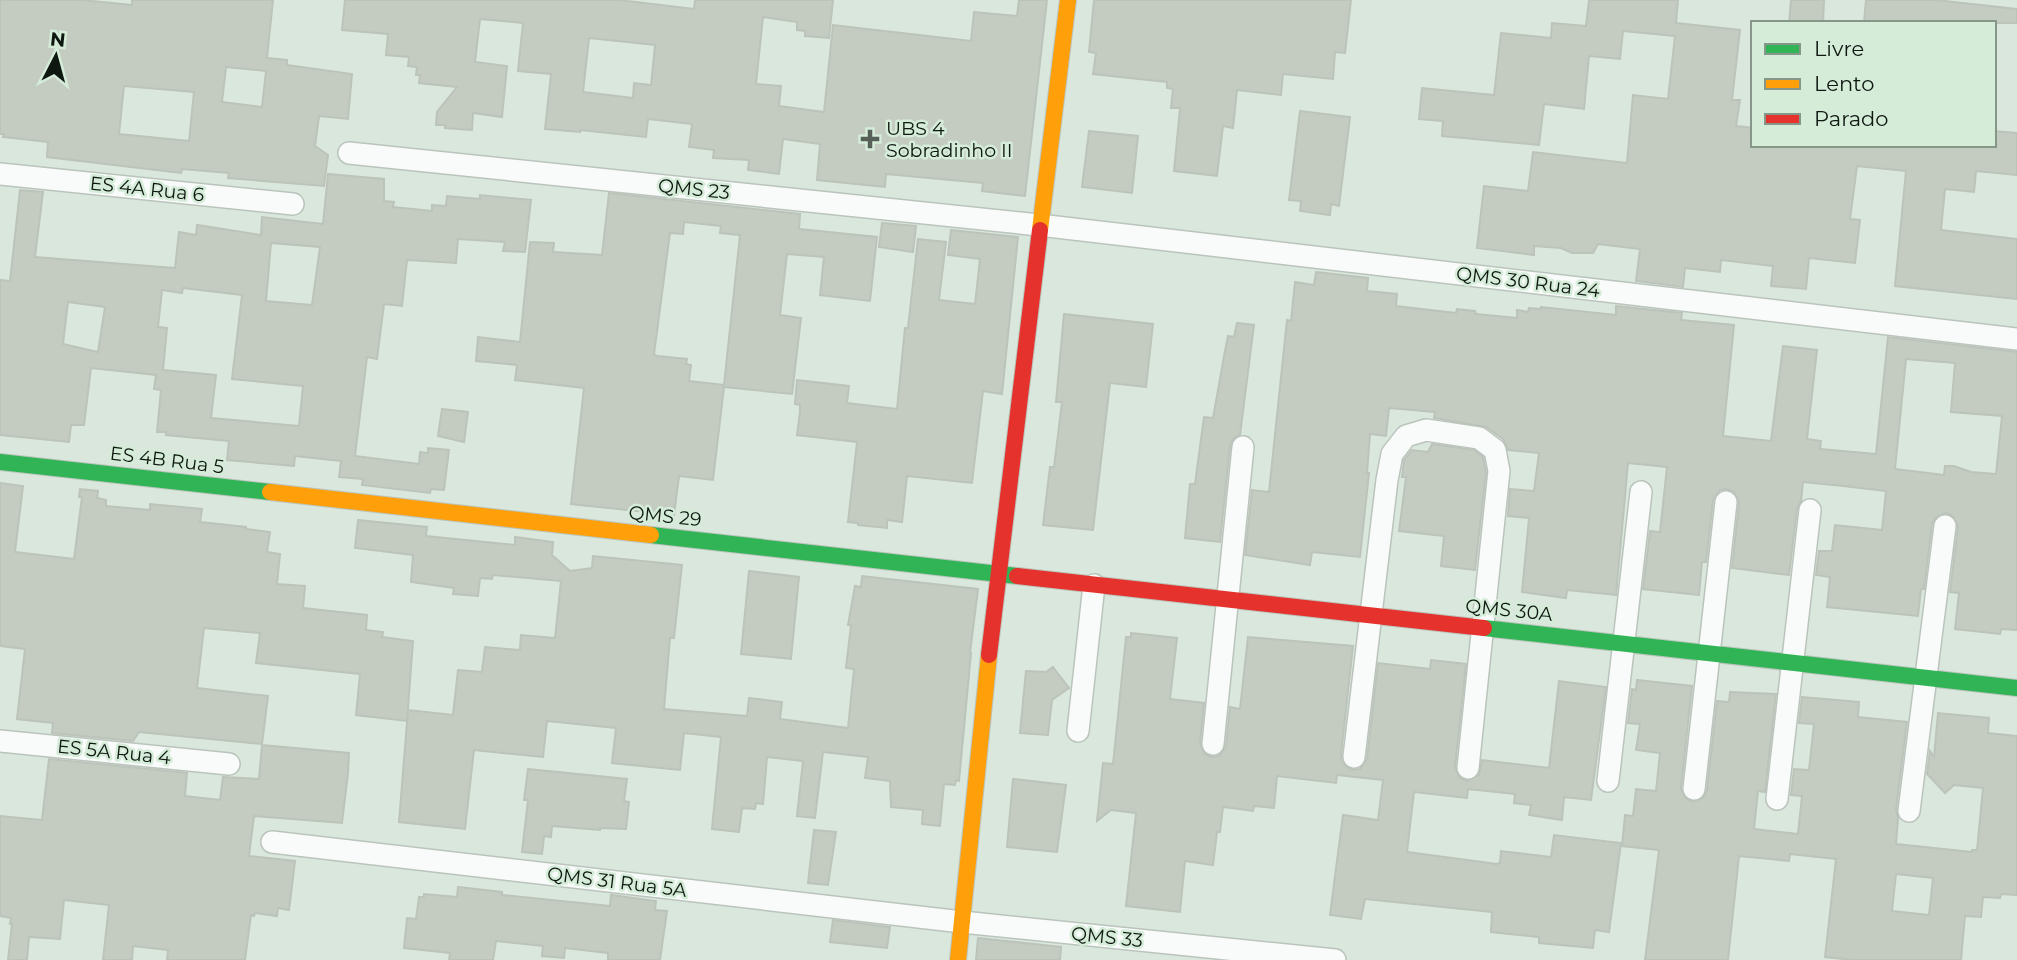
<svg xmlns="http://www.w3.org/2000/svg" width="2017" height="960" font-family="Montserrat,sans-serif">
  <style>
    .building { fill: #c4ccc2; stroke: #bcc3ba; stroke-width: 2; fill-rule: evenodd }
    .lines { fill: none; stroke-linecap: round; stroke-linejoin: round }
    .street-casing { stroke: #bac4bc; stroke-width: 24 }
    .fast-casing { stroke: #bac4bc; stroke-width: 18 }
    .slow-casing { stroke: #bac4bc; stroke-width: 18 }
    .jam-casing { stroke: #bac4bc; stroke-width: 18 }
    .street { stroke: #f9fbfa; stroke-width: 21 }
    .fast { stroke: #30b455; stroke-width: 16 }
    .slow { stroke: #ff9f0a; stroke-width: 16 }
    .jam { stroke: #e5322d; stroke-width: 16 }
    .poi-dot { fill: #566058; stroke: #d5ecd9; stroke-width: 2.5 }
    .labels { text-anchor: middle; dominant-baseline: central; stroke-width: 5; stroke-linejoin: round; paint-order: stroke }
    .poi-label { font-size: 19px; fill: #0f1711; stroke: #d5ecd9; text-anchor: start }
    .street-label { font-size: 19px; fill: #0f1711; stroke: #d5ecd9 }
  </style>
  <rect width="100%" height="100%" fill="#dae7dc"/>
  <path class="building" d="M0,0H82L132,5V0H273L267,58L287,60V65L352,74L348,119L319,116L315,146L328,155L324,186L228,178L229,173L182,169L181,173L47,157L48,142L3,137L4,134H0ZM226,67L266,71L262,107L222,102ZM124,86L194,92L189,141L119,134Z
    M345,0H619L694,9L695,0H833L829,38L805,36V31L797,30V22L763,17L756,84L781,86L779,106L824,112L833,25L971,41L974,12L1017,16L1019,0H1047L1025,196L982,191L983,183L886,174L885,187L817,180L820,144L783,139L779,174L748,170L749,160L713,158L714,150L689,147L692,124L648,119L646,137L580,130V132L545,129L551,74L518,71L523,23L480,19L475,62L507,66L502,117L473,113L472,130L445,128V125H436L437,112L457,87L419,83L420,75H416L417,67L408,66L409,57L386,55L388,34L342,30ZM589,38L655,45L651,85L634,83L633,98L583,92Z
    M1094,0H1351L1345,53L1335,52L1333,79L1283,74L1281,95L1237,90L1233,128L1223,126L1217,176L1174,171L1180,108H1171L1173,89L1167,88V82L1093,74L1096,53L1089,52Z
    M1589,0H1678L1676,23L1740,30L1732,100H1740L1736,126L1753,128V145H1994V131L2017,133V175L1976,171L1974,192L1945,189L1941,230L2017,239V299L1895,286L1906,171L1857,166L1850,219L1860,220L1855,263L1809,258L1806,289L1771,286L1773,266L1721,260L1720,272L1685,268L1683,287L1636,281L1640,249L1598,244L1593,253H1572L1561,248L1534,246V255L1477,248L1484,186L1528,191L1533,152L1627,163L1633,95L1668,99L1675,36L1623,31L1620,59L1589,56L1584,109L1544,104L1539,145L1442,136L1443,121L1419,119L1422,88L1494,95L1501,33L1551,38L1552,23L1586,26Z
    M1791,0H1824L1823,23H1789Z
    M1866,0H1936L2017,9V23H1864Z
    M1300,111L1350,117L1339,206L1331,204L1330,215L1300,211L1301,201L1289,200Z
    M1089,131L1138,136L1132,193L1082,187Z
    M328,174L384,179V201L394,202L393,207L432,211V205L446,206L447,196L480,199V195L531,200L525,252L503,251L505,242L458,239L456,263L407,260L402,306L384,304L377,359L367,357L355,456L419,464L420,452L428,453V448L449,450L444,490L431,489L430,493L362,485L363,479L339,477L341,461L295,456L294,466L227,460L229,441L166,435V432H157L161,390L154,389L156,375L91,368L84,425H71L69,442L0,435V280L10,281L20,190L43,192L35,257L175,268L179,232L196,235L197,225L261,235L262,217L323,224ZM271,243L320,247L312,305L266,301ZM183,288L242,295L232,379L303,386L299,426L211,418L216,375L163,370L167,328L158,327L162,290L182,293ZM68,302L105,307L98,352L63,344Z
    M609,193L800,214L799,229L877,237L870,301L820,295L824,257L787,254L780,315L801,318L792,394L724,387L713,480L679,476L674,515L571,504L584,388L515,380L517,365L476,361L478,337L520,342L530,242L554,243L553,252L602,255ZM684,222L721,226L720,233L740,235L724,385L689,381L691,365L686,364L687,359L657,356L654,354L670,233L683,234Z
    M882,223L916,226L913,252L879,247Z
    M951,230L1018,237L1002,394L983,391L972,483L907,476L902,522L887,520V528L858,525V523L848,522L857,442L797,435L800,412V405L795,404L797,380L849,386L847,403L897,409L905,328H908L918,239L946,242L939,300L975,304L980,259L948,255Z
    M1316,272L1368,278L1367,291L1397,294L1396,306L1456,313L1457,309L1475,311L1476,314L1517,318V310L1528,312L1529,308L1541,309V307L1616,315V306L1682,313L1681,320L1734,325L1723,436L1771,441L1783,346L1817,350L1807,439L1821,441L1820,449L1876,454L1888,337L2017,352V630L2001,629L2000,634L1955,629L1959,593L1950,592L1958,527L1953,516L1946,513L1935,518L1932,524L1924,589H1921L1918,616L1827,607L1830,577L1816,575L1819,551H1832L1835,525L1882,530L1886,491L1843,486L1803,482L1801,501L1797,509L1789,575L1732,568L1739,503L1734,492L1727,489L1720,490L1713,500L1706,562H1702L1699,595L1643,589L1650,531L1660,532L1667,467L1628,463L1616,595L1567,590L1566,598L1522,592L1529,518L1508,516L1510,489L1534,491L1539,453L1508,450L1503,439L1486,427L1434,418L1435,412L1389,408L1386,436L1370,434L1367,473H1369L1360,557L1312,552L1310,565L1245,555L1252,490L1269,492L1287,320L1291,321L1295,282L1314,285ZM1906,359L1955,363L1951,412L2002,416L1996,474L1971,472L1954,466H1945L1944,475L1895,469Z
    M1064,314L1153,324L1146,387L1110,383L1093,530L1043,525L1050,467H1054L1062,402H1056Z
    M1237,323L1254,325L1240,435L1233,439L1230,446L1220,542L1185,538L1190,484H1195L1204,417L1213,418L1225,351L1228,336L1234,337Z
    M442,409L468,412L464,442L438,436Z
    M1432,444L1474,450L1483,457L1486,472L1475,570L1441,566L1444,536L1399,531L1406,477H1402L1404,460L1412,450L1428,452Z
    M0,483L23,486L15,552L74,559L82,497H79L80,489L98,491L97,498L106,500V506L150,510V504L202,509L200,522L246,527V529L270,532L267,552L280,554L277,584L305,586L303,608L367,615L366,630L383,632L382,637L413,641L407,721L356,715L360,674L256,663L260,633L204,628L197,688L268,696L262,744L139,732L133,741L52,733L53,723L17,719L25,649L0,646Z
    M358,520L427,527L426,536L515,545V537L553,542L552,555L570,571L592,568L593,556L682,565L674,638H670L664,709L747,716L749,698L782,702L780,719L848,728L854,669L846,668L851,625H848L855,586L861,587L862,576L978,589L970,653H971L959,781L956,780L955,785L944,784L940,826L922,824L923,810L891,807L890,781L865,778L868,757L823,752L815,818L797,816L803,761L767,757L763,804L756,803L755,809L742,808L739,832L712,829L721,737L684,733L680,770L612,763L616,728L547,721L543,757L474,750L465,829L399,822L408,710L453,715L458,670L482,672L485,647L520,650L521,635L555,638L561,581L493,575L492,579L480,578L478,596L453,594L454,588L411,582L413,555L355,548Z
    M749,571L799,577L791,659L741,654Z
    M1131,633L1177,638L1170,699L1204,703L1200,743L1205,754L1211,757L1219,756L1226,746L1230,707L1240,709L1248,637L1353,646L1341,755L1342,763L1352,770L1360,769L1367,759L1378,663L1430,669L1431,660L1466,664L1455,767L1460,778L1467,781L1479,775L1482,760L1549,768L1559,681L1606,687L1591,800L1564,797L1562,820L1529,815L1531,805L1514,803L1515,794L1468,789L1467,798L1414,792L1407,852L1497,864L1500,863L1501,851L1551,857L1554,835L1621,843L1609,932L1595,930L1593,948L1539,943V937L1491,932L1492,912L1365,899L1361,919L1330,915L1343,815L1378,820L1383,780L1337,775L1336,783L1277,776L1274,808L1254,806L1253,811L1223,807L1220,832H1217L1213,865L1185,861L1180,912L1126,906L1136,813L1111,810L1097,821L1103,763L1113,764L1126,637H1131Z
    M1053,667L1069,688L1052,700L1048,735L1020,733L1026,671L1046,672Z
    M1637,680L1692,686L1681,788L1686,799L1693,802L1704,797L1707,790L1717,701L1729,702L1730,692L1776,694L1765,792L1758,791L1754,829L1798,834L1802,796L1791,795L1794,769L1809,770L1814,724L1799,723L1802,697L1859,702L1858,717L1907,722L1896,809L1898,818L1896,844L1972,852V850H1977L1983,788L1954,785L1945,793L1927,774L1930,751L1934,757L1938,713L1989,718L1988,733L2017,736V895L2001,894L2000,898L1983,897L1981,917L1965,916L1961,960H1853L1825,957L1836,859L1790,854L1789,861L1739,856L1728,960H1645L1659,850L1622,846L1625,815L1633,816L1636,789L1656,791L1660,753L1636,750L1640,724L1628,723L1632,689L1636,690ZM1896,874L1933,878L1929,915L1892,911Z
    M262,745L349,753L348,773L342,823L254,816L249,856L295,861L289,910L278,908L277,916L255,913L254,916L251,915L245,960H167L168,950L133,946L132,960H103L109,905L64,900L60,939L29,937L27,960H8L12,924H10L11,918L0,916V816L42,820L49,759L187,773L185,796L220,800L223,777L259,779Z
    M528,769L627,779L624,801L629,802L626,829L600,828V830L552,826L551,837L544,836L542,854L522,852L528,800H524Z
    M1013,779L1066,785L1057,852L1007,847Z
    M814,830L836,832L828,885L808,883Z
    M458,887L502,892V895L610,906L611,895L656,901L655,910L667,911L660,960H608V953L565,948L564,958L542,956L543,946L496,941L493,960H449L450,953L404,948L407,918L416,919L419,897H424V894L457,897Z
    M833,920L890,927L887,948L830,942Z
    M978,938L1061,947L1060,960H976Z"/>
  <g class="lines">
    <defs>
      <path id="street" d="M349,153L1039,225L2017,339
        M0,174L293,204
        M1078,731L1094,585
        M0,741L229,764
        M1213,744L1243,447
        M1354,757L1387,480L1392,454L1406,436L1426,430L1479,438L1495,450L1499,471L1468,768
        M1608,781L1641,492
        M1694,789L1726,502
        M1777,799L1810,510
        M1909,811L1945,526
        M272,842L962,922L1335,960"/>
      <path id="fast" d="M0,462L270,492
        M651,535L1017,576
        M1484,628L2017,688"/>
      <path id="slow" d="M1040,230L1068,0
        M270,492L651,535
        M958,960L989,655"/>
      <path id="jam" d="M1017,576L1484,628
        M989,655L1040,230"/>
    </defs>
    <use href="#street" class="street-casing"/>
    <use href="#fast" class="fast-casing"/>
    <use href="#slow" class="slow-casing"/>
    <use href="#jam" class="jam-casing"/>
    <use href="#street" class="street"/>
    <use href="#fast" class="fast"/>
    <use href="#slow" class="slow"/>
    <use href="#jam" class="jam"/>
  </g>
  <path class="poi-dot" d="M866.5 128.5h7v7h7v7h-7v7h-7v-7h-7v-7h7z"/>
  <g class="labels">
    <g class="poi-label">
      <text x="886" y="128">UBS 4<tspan x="886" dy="22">Sobradinho II</tspan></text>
    </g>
    <g class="street-label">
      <text transform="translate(147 189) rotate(6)">ES 4A Rua 6</text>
      <text transform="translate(694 189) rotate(6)">QMS 23</text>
      <text transform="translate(1528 282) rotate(7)">QMS 30 Rua 24</text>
      <text transform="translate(167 460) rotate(7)">ES 4B Rua 5</text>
      <text transform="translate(665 516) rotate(6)">QMS 29</text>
      <text transform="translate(1509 610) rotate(6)">QMS 30A</text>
      <text transform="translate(114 752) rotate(6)">ES 5A Rua 4</text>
      <text transform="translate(617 882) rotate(7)">QMS 31 Rua 5A</text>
      <text transform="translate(1107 937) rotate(6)">QMS 33</text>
    </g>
  </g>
  <rect x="1751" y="21" width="245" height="126" fill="#d5ecd9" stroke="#869789" stroke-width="2"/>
  <rect x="1765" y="44" width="35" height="10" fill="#30b455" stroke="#869789" stroke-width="2"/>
  <text x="1814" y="56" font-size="21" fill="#0f1711">Livre</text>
  <rect x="1765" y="79" width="35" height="10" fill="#ff9f0a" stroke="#869789" stroke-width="2"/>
  <text x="1814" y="91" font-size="21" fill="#0f1711">Lento</text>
  <rect x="1765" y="114" width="35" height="10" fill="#e5322d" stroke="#869789" stroke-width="2"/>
  <text x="1814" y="126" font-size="21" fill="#0f1711">Parado</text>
  <g transform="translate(56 56) rotate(6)" stroke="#d5ecd9" stroke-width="5" paint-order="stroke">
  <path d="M0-5L12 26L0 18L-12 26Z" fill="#0f1711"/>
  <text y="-10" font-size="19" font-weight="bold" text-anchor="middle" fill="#0f1711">N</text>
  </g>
</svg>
